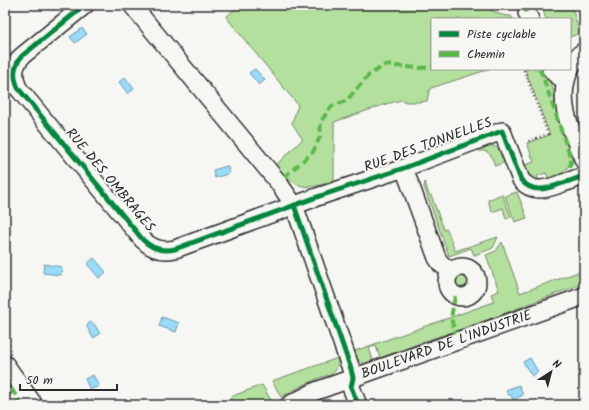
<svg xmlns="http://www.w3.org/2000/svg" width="589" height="410" font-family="Kalam,sans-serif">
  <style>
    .green { fill: #b4e09e; stroke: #708664 }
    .water { fill: #98dcfa; stroke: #6c95a7 }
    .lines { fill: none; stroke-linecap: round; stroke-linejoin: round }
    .minor-casing { stroke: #2b2b2b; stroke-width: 20 }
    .path { stroke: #2b2b2b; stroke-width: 2.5; stroke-dasharray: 1 3; stroke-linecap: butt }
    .minor { stroke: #f6f6f2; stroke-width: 17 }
    .quiet { stroke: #58b947; stroke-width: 4; stroke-dasharray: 8 4; stroke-linecap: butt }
    .cycleway-casing { stroke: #f6f6f2; stroke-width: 8 }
    .cycleway { stroke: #00873e; stroke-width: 5 }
    .labels { text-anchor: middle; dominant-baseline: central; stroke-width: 4; stroke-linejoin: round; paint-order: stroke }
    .street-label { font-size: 14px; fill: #2b2b2b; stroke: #f6f6f2 }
  </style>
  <rect width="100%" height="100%" fill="#f6f6f2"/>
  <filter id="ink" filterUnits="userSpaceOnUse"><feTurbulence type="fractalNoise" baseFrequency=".025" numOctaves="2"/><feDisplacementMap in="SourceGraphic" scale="8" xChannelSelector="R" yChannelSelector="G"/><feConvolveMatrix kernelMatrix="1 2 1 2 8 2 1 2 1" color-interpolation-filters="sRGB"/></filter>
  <g filter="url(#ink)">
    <path class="green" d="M239,5H484C492,12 501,16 511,16L513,19H432V69H490L431,88L429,91L427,101L419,102H406L401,100L386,104L334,122V180C308,192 292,188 276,165L303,139L301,137L292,123L298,105L226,17Z
      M541,5H571L580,33L570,37V19H546Z
      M525,69H544L553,89L557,110L573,154L572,161L570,167L569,165C564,173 558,177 549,180L546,173L537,176L540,183L533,181L520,167L534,162L527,143L550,135Z
      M487,145C499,146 503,151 508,161L495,166C491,156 491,150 479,151L477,146Z
      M425,182L429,195H431L444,230L447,229L455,251L498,237L493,248L475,255H474L471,248L449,256L427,195L424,187Z
      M517,192L527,218L515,222L505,196Z
      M502,194L511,217L506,219L503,208L492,212L488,200Z
      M502,242L520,293L584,270V283L474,325L431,339L380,358L376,346L369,348L373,360L364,364C359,361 355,357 352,352L494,302L491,294L499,291L486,255L496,251Z
      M452 282a10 10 0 1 1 20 0a10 10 0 1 1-20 0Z
      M338,358C338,364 338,369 333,373C330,376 323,376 319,378C306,384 293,390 281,397L272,381Z
      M262,385L271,400L264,405H233L230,397Z"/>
    <path class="water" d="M82,28L87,34L75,43L70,37Z
      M255,69L265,80L259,85L249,73Z
      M125,77L134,89L128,94L119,82Z
      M227,166L230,173L215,178L213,170Z
      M94,258L106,272L99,278L87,264Z
      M44,264L62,267L61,275L43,273Z
      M162,317L179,323L176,332L159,326Z
      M91,322L95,325L100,334L93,338L87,327L88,324Z
      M530,358L538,372L532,376L523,362Z
      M93,375L99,386L90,390L85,379Z
      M519,385L523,395L513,400L511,395H508L506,390Z"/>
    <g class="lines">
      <defs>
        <g id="minor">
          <path d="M85,5L22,56C13,66 13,76 18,88L143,240C152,249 162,252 175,249L317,197L404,168L502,131L521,180C533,194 547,189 563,183C570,181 577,178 584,176"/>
          <path d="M132,5L278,182L294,205L351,369L353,378L351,387L358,405"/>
          <path d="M527,13L530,19"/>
          <path d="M570,68L579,55L584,51"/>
          <path d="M551,69C555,75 559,77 565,80"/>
          <path d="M570,69C555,102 572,131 584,161"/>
          <path d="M404,168L437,258L441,264L451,271"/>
          <circle cx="462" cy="282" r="15"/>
          <path d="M5,364L34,405"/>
          <path d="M12,405L25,393"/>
          <path id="s1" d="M289,405L316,391L584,296"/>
        </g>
      </defs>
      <use href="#minor" class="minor-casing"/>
      <path class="path" d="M524,70L548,134L526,142"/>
      <use href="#minor" class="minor"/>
      <path class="quiet" d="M523,5L527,13
        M539,69L542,74L569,153L571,162L570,167
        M284,177L313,152L320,137L321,121L332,106L346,101L369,75L385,65L419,68L432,67
        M455,296L451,318L455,333
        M5,379L22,405"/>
      <defs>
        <path id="cycleway" d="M85,5L22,56C13,66 13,76 18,88L143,240C152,249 162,252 175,249L317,197L404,168L502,131L521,180C533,194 547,189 563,183C570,181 577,178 584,176
          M294,205L351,369L353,378L351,387L358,405"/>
      </defs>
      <use href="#cycleway" class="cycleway-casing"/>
      <use href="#cycleway" class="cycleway"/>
    </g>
  </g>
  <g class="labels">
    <g class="street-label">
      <text transform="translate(428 145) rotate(-20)">RUE DES TONNELLES</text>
      <text transform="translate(110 180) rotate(50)">RUE DES OMBRAGES</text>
      <text stroke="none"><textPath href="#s1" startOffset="169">BOULEVARD DE L'INDUSTRIE</textPath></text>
    </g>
  </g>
  <rect width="589" height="410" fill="none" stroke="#f6f6f2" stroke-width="20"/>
  <rect x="10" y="10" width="569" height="390" fill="none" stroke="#2b2b2b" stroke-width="1.5" filter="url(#ink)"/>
  <rect x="431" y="18" width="140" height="52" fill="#f6f6f2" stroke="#a5a5a2"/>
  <rect x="439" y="31" width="20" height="6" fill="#00873e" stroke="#a5a5a2"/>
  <text x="467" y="38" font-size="12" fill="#2b2b2b">Piste cyclable</text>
  <rect x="439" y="51" width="20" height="6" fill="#58b947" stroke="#a5a5a2"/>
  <text x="467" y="58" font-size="12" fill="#2b2b2b">Chemin</text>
  <g transform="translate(551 372) rotate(36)" stroke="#f6f6f2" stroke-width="3" paint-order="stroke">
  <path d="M0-3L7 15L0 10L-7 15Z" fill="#2b2b2b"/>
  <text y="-6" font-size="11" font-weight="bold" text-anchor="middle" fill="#2b2b2b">N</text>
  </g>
  <path d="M20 384v6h97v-6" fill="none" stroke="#2b2b2b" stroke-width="2"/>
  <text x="26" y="384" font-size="12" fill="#2b2b2b" stroke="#f6f6f2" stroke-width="3" paint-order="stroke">50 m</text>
</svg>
